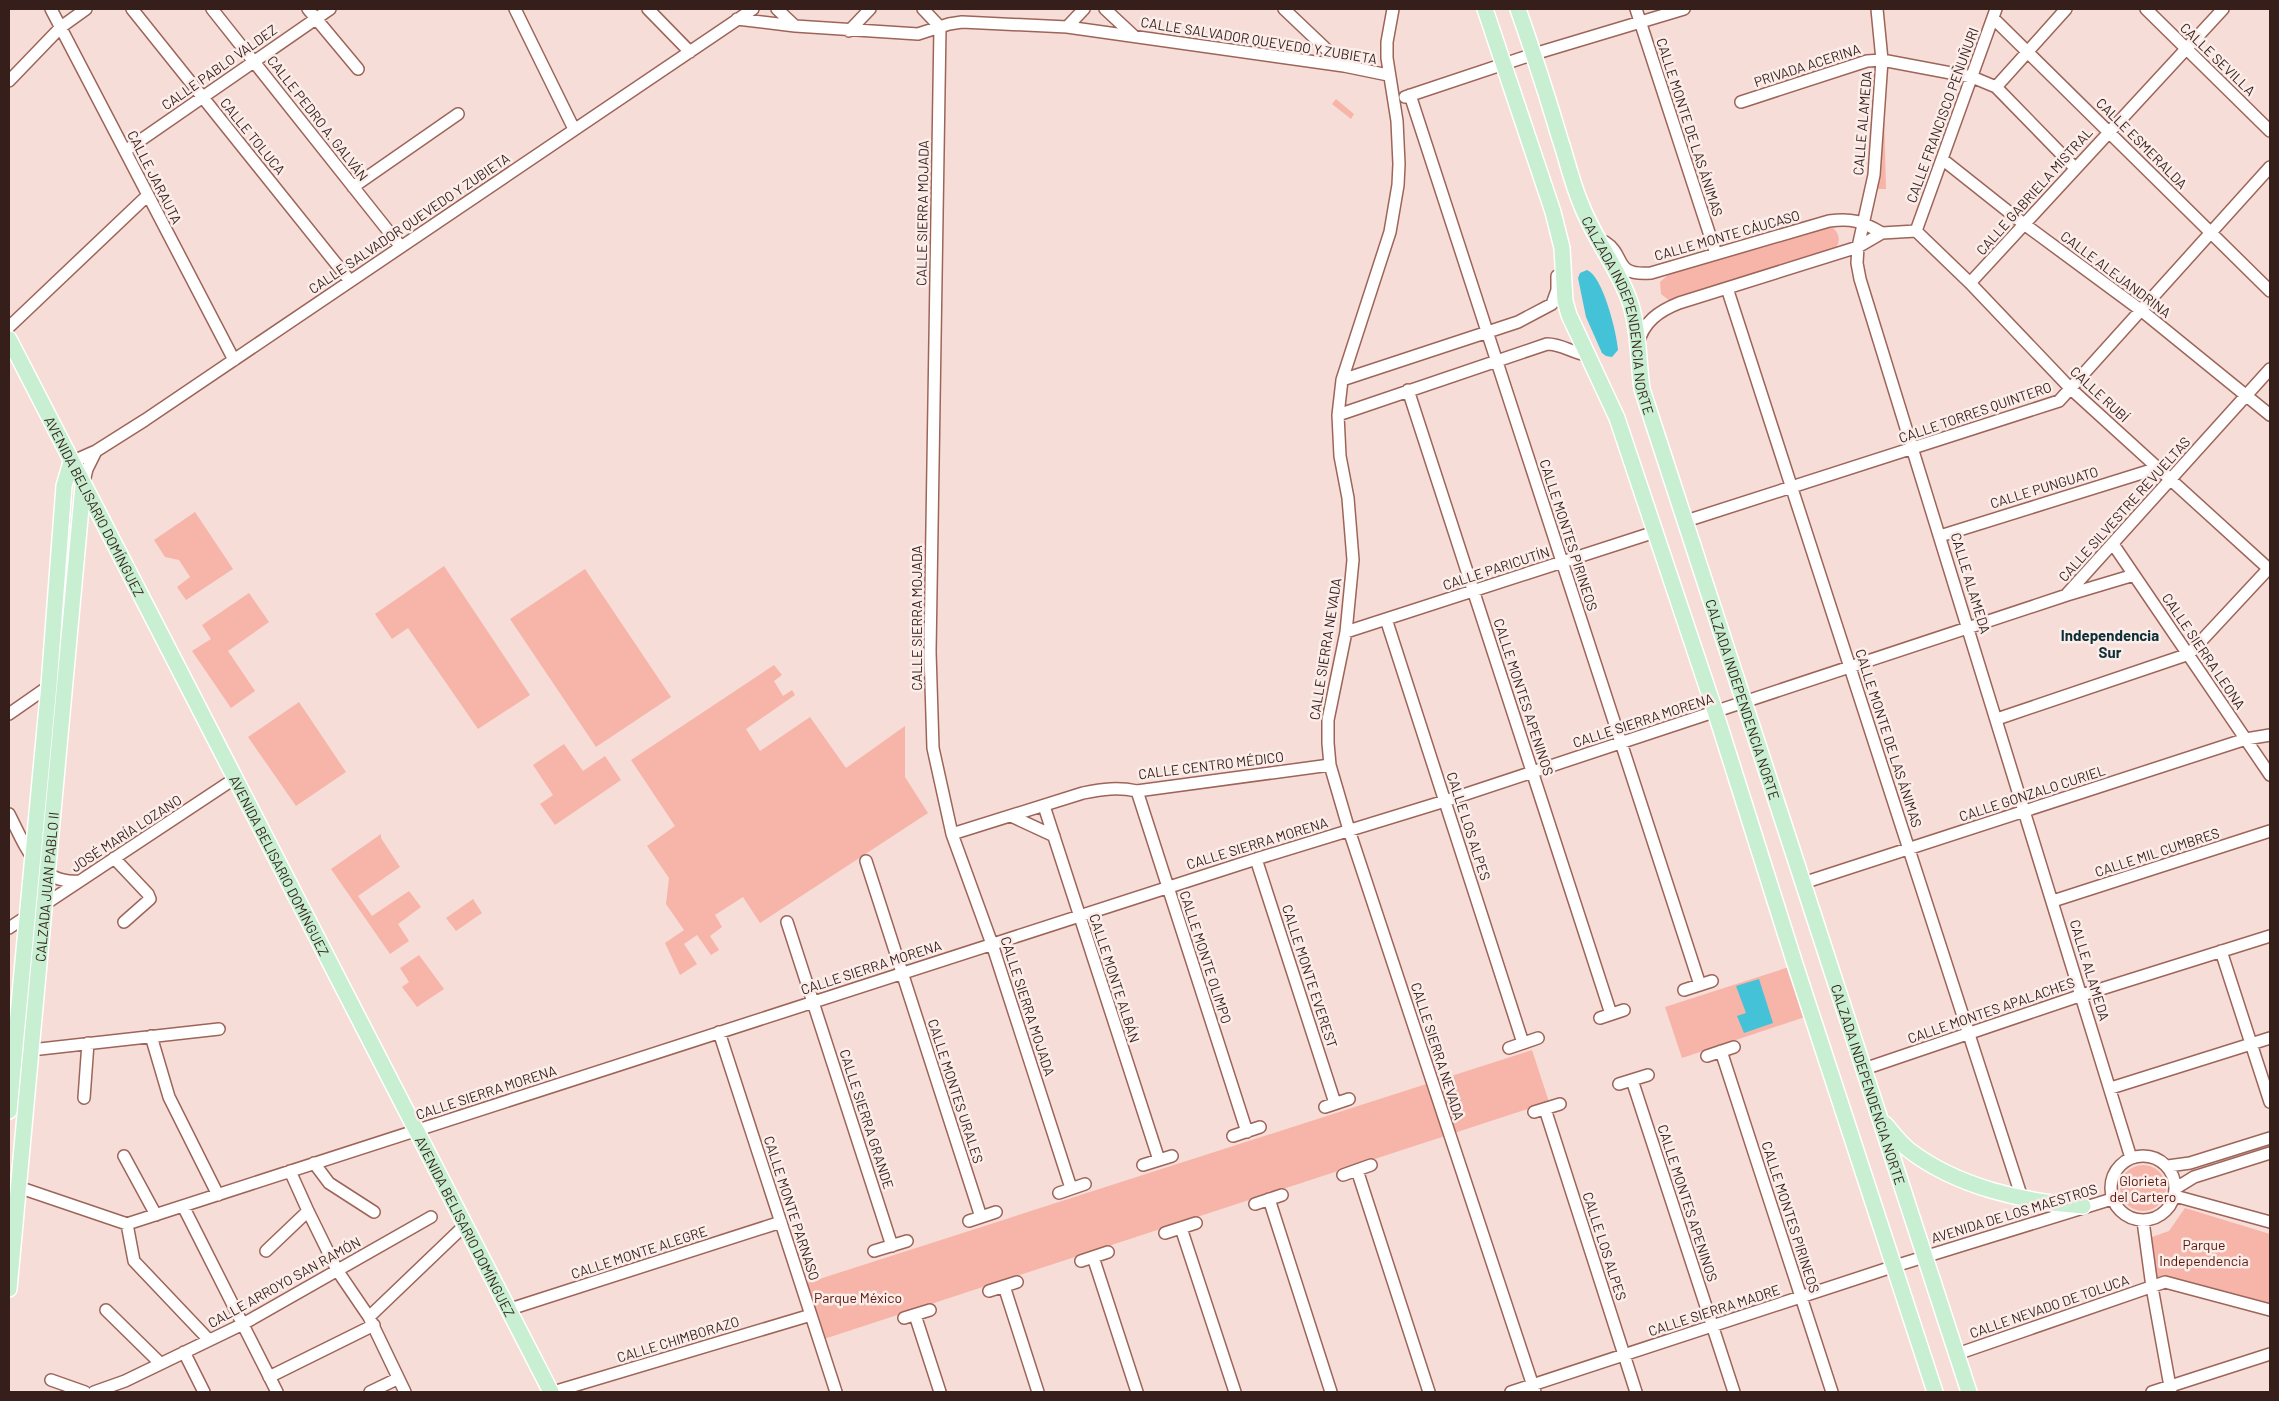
<svg xmlns="http://www.w3.org/2000/svg" width="2279" height="1401" font-family="Barlow,sans-serif">
  <style>
    .green { fill: #f6b5a8 }
    .water { fill: #43c2d8 }
    .lines { fill: none; stroke-linecap: round; stroke-linejoin: round }
    .minor-casing { stroke: #9d6559; stroke-width: 14 }
    .major-casing { stroke: #fff; stroke-width: 18 }
    .minor { stroke: #fff; stroke-width: 11 }
    .major { stroke: #c8efd1; stroke-width: 15 }
    .labels { text-anchor: middle; dominant-baseline: central; stroke-width: 5; stroke-linejoin: round; paint-order: stroke }
    .street-label { font-size: 14px; fill: #361f1a; stroke: #fbedea }
    .park-label { font-size: 14px; fill: #5b160b; stroke: #fbedea }
    .neighbourhood-label { font-size: 15px; font-weight: bold; fill: #0d2f35; stroke: #fbedea }
  </style>
  <rect width="100%" height="100%" fill="#f7ddd7"/>
  <path class="green" d="M1336,99L1354,114L1351,119L1332,104Z
    M1884,107L1886,189H1876Z
    M1823,226L1833,228C1840,234 1841,243 1834,250L1670,301L1661,294L1660,282L1669,274Z
    M195,512L233,569L186,600L177,587L190,577L179,560L165,557L154,540Z
    M444,566L530,695L478,729L408,628L392,639L375,614Z
    M585,569L671,697L596,747L510,619Z
    M249,593L269,622L228,651L255,691L231,708L192,651L211,639L202,625Z
    M774,665L782,675L774,681L783,696L792,690L795,695L746,729L760,751L810,717L846,768L905,726V777L928,813L760,923L743,897L715,915L722,927L710,936L719,950L711,955L697,935L684,944L697,964L680,975L665,943L684,930L666,904L669,878L647,846L675,826L631,760Z
    M299,702L346,772L296,806L248,737Z
    M564,744L583,771L605,756L621,780L555,825L540,804L553,795L533,765Z
    M381,834V838L400,867L358,896L372,916L409,891L421,907L398,924L409,941L390,954L331,869Z
    M473,899L482,913L456,931L446,918Z
    M419,955L444,989L417,1007L402,987L409,982L400,968Z
    M1789,967L1805,1017L1682,1058L1665,1007Z
    M1532,1050L1549,1102L824,1339L807,1283Z
    M2120 1188a23 23 0 1 1 46 0a23 23 0 1 1-46 0Z
    M2185,1208L2270,1234V1307L2155,1284L2149,1238L2169,1231Z"/>
  <path class="water" d="M1587,270C1603,276 1617,334 1618,350L1612,357L1606,356L1602,353L1586,317L1578,278L1580,273Z
    M1759,979L1773,1023L1744,1033L1737,1016L1746,1013L1736,986Z"/>
  <g class="lines">
    <defs>
      <path id="minor" d="M51,9L234,360
        M132,9L350,281
        M212,9L401,247
        M308,9L358,69
        M515,9L574,129
        M648,9L690,52
        M777,9L795,26
        M923,9L940,27L930,652L933,748L952,834L992,944L1071,1188
        M1105,9L1134,36
        M1284,9L1344,66
        M1393,9L1387,42V58L1397,121L1399,164L1398,185L1390,232L1342,380L1338,415L1340,456L1348,498L1353,560L1346,632L1328,720V743L1330,765L1349,830L1535,1392
        M1636,9L1716,254
        M1877,9L1882,60L1874,175L1858,247L1857,263L1860,279L2131,1158
        M2146,9L2270,131
        M1993,18L2270,291
        M737,19L795,26L918,34L949,24L962,22L1067,27L1344,66L1388,75
        M1067,27L1084,9
        M849,31L870,9
        M9,81L61,27L86,9
        M1996,87L2066,9
        M1410,95L1700,985
        M1405,97L1534,54L1684,9
        M1741,102L1867,61L1882,60L1972,77L1996,87L2075,168
        M125,151L330,9
        M1942,159L2024,224L2142,311L2270,415
        M353,187L458,114
        M1916,231L1970,283L2071,389L2270,570
        M1916,231L1996,9
        M1605,242C1627,256 1612,276 1651,273L1829,221C1852,218 1861,221 1882,233
        M1970,283L2223,9
        M1727,288L2022,1198
        M9,327L148,195
        M1638,344C1643,322 1659,311 1679,303L1858,247L1882,233L1916,231
        M1342,380L1518,322L1552,304L1557,290V276
        M1408,390L1611,1014
        M1338,415L1547,344C1562,344 1572,353 1587,355
        M71,462L96,451L145,420L753,9
        M83,486L87,469L96,451
        M1686,521L2059,401L2270,167
        M1940,536L2158,468
        M2113,544L2270,775
        M2067,594L2270,369
        M1386,619L1523,1043
        M1346,632L1655,532
        M9,714L52,684
        M1997,719L2189,654L2270,567
        M1137,791L1247,1132
        M1044,806L1159,1160
        M9,814C25,845 38,885 79,881
        M1011,816L1054,836
        M952,834L1083,793C1103,789 1118,787 1137,791L1330,765
        M114,858L148,894L150,899L124,922
        M1256,859L1335,1103
        M866,861L981,1217
        M1803,883L2246,739L2270,735
        M2053,901L2270,831
        M787,922L892,1246
        M9,928L234,779
        M2221,951L2270,1102
        M1684,990L1712,981
        M1600,1018L1624,1010
        M719,1032L836,1392
        M151,1036L169,1097L218,1195
        M1509,1048L1538,1038
        M31,1050L219,1029
        M1721,1051L1832,1392
        M1707,1056L1734,1047
        M1864,1069L2082,995L2270,936
        M1632,1080L1734,1392
        M1619,1084L1648,1075
        M2111,1088L2270,1038
        M84,1098L88,1043
        M1325,1107L1349,1099
        M1545,1109L1636,1392
        M1534,1112L1560,1104
        M1233,1136L1260,1127
        M2111 1188a32 32 0 1 1 64 0a32 32 0 1 1-64 0Z
        M124,1156L156,1215
        M314,1163L329,1183L374,1212
        M1143,1165L1172,1156
        M2168,1166L2190,1163L2270,1138
        M1357,1170L1429,1392
        M290,1171L308,1211L337,1270L369,1317L405,1392
        M1343,1175L1371,1165
        M9,1185L18,1187L127,1224L1256,859L1445,801L2067,595L2134,575
        M2176,1188L2194,1177L2270,1153
        M1059,1193L1085,1184
        M2175,1196L2270,1222
        M1269,1199L1331,1392
        M1255,1204L1282,1195
        M183,1206L277,1392
        M969,1221L996,1212
        M2143,1221L2152,1287L2171,1392
        M127,1224L134,1261L209,1340
        M1181,1228L1235,1392
        M1165,1233L1196,1223
        M266,1251L308,1211
        M874,1251L907,1241
        M1093,1257L1137,1392
        M1081,1261L1108,1252
        M1004,1286L1038,1392
        M989,1291L1017,1282
        M106,1310L160,1363
        M507,1310L781,1222
        M915,1315L940,1392
        M369,1317L464,1226
        M904,1318L930,1310
        M184,1352L204,1392
        M1957,1354L2165,1282L2270,1310
        M269,1377L374,1325
        M51,1380L85,1392
        M94,1392L125,1381L243,1324L431,1217
        M370,1392L397,1379
        M553,1392L811,1315
        M1511,1392L1895,1266L2112,1199
        M2152,1392L2270,1354"/>
      <g id="major">
        <path d="M1485,9L1553,212L1562,248L1565,301L1569,315L1617,418L1715,711L1795,964L1935,1392"/>
        <path id="s1" d="M1518,9C1533,52 1547,95 1560,139C1567,160 1572,183 1581,204C1594,239 1618,267 1630,302C1639,330 1638,360 1642,389L1969,1392"/>
        <path id="s2" d="M9,339L551,1392"/>
        <path d="M9,1111L49,685L64,486L71,462"/>
        <path d="M1885,1124C1892,1132 1900,1143 1909,1150C1957,1187 2024,1202 2083,1206"/>
        <path id="s3" d="M9,1289L83,486"/>
      </g>
    </defs>
    <use href="#minor" class="minor-casing"/>
    <use href="#major" class="major-casing"/>
    <use href="#minor" class="minor"/>
    <use href="#major" class="major"/>
  </g>
  <g class="labels">
    <g class="street-label">
      <text transform="translate(1259 40) rotate(9)">CALLE SALVADOR QUEVEDO Y ZUBIETA</text>
      <text transform="translate(2218 59) rotate(44)">CALLE SEVILLA</text>
      <text transform="translate(1807 65) rotate(-18)">PRIVADA ACERINA</text>
      <text transform="translate(219 67) rotate(-35)">CALLE PABLO VALDEZ</text>
      <text transform="translate(1942 115) rotate(-70)">CALLE FRANCISCO PEÑUÑURI</text>
      <text transform="translate(318 118) rotate(52)">CALLE PEDRO A. GALVÁN</text>
      <text transform="translate(1862 123) rotate(-85)">CALLE ALAMEDA</text>
      <text transform="translate(1690 127) rotate(72)">CALLE MONTE DE LAS ÁNIMAS</text>
      <text transform="translate(253 136) rotate(51)">CALLE TOLUCA</text>
      <text transform="translate(2142 143) rotate(45)">CALLE ESMERALDA</text>
      <text transform="translate(155 177) rotate(63)">CALLE JARAUTA</text>
      <text transform="translate(2034 191) rotate(-48)">CALLE GABRIELA MISTRAL</text>
      <text transform="translate(922 213) rotate(-89)">CALLE SIERRA MOJADA</text>
      <text transform="translate(409 223) rotate(-34)">CALLE SALVADOR QUEVEDO Y ZUBIETA</text>
      <text transform="translate(1727 235) rotate(-16)">CALLE MONTE CÁUCASO</text>
      <text transform="translate(2116 274) rotate(37)">CALLE ALEJANDRINA</text>
      <text stroke="none"><textPath href="#s1" startOffset="324">CALZADA INDEPENDENCIA NORTE</textPath></text>
      <text transform="translate(2100 394) rotate(43)">CALLE RUBÍ</text>
      <text transform="translate(1975 412) rotate(-19)">CALLE TORRES QUINTERO</text>
      <text transform="translate(2044 487) rotate(-17)">CALLE PUNGUATO</text>
      <text stroke="none"><textPath href="#s2" startOffset="188">AVENIDA BELISARIO DOMÍNGUEZ</textPath></text>
      <text transform="translate(2124 509) rotate(-48)">CALLE SILVESTRE REVUELTAS</text>
      <text transform="translate(1569 535) rotate(72)">CALLE MONTES PIRINEOS</text>
      <text transform="translate(1496 568) rotate(-18)">CALLE PARICUTÍN</text>
      <text transform="translate(1971 583) rotate(73)">CALLE ALAMEDA</text>
      <text transform="translate(916 618) rotate(-90)">CALLE SIERRA MOJADA</text>
      <text transform="translate(1325 649) rotate(-81)">CALLE SIERRA NEVADA</text>
      <text transform="translate(2204 651) rotate(56)">CALLE SIERRA LEONA</text>
      <text transform="translate(1524 697) rotate(72)">CALLE MONTES APENINOS</text>
      <text stroke="none"><textPath href="#s1" startOffset="729">CALZADA INDEPENDENCIA NORTE</textPath></text>
      <text transform="translate(1643 720) rotate(-18)">CALLE SIERRA MORENA</text>
      <text transform="translate(1889 738) rotate(72)">CALLE MONTE DE LAS ÁNIMAS</text>
      <text transform="translate(1211 765) rotate(-7)">CALLE CENTRO MÉDICO</text>
      <text transform="translate(2032 793) rotate(-18)">CALLE GONZALO CURIEL</text>
      <text transform="translate(1469 826) rotate(72)">CALLE LOS ALPES</text>
      <text transform="translate(126 833) rotate(-33)">JOSÉ MARÍA LOZANO</text>
      <text transform="translate(1257 843) rotate(-17)">CALLE SIERRA MORENA</text>
      <text transform="translate(2157 852) rotate(-18)">CALLE MIL CUMBRES</text>
      <text stroke="none"><textPath href="#s2" startOffset="592">AVENIDA BELISARIO DOMÍNGUEZ</textPath></text>
      <text stroke="none"><textPath href="#s3" startOffset="404">CALZADA JUAN PABLO II</textPath></text>
      <text transform="translate(1206 957) rotate(72)">CALLE MONTE OLIMPO</text>
      <text transform="translate(871 967) rotate(-18)">CALLE SIERRA MORENA</text>
      <text transform="translate(2090 970) rotate(73)">CALLE ALAMEDA</text>
      <text transform="translate(1310 976) rotate(72)">CALLE MONTE EVEREST</text>
      <text transform="translate(1115 978) rotate(72)">CALLE MONTE ALBÁN</text>
      <text transform="translate(1028 1006) rotate(72)">CALLE SIERRA MOJADA</text>
      <text transform="translate(1991 1010) rotate(-19)">CALLE MONTES APALACHES</text>
      <text transform="translate(1438 1051) rotate(72)">CALLE SIERRA NEVADA</text>
      <text stroke="none"><textPath href="#s1" startOffset="1134">CALZADA INDEPENDENCIA NORTE</textPath></text>
      <text transform="translate(956 1091) rotate(72)">CALLE MONTES URALES</text>
      <text transform="translate(486 1092) rotate(-18)">CALLE SIERRA MORENA</text>
      <text transform="translate(867 1119) rotate(72)">CALLE SIERRA GRANDE</text>
      <text transform="translate(1688 1203) rotate(72)">CALLE MONTES APENINOS</text>
      <text transform="translate(792 1208) rotate(72)">CALLE MONTE PARNASO</text>
      <text transform="translate(2014 1213) rotate(-17)">AVENIDA DE LOS MAESTROS</text>
      <text transform="translate(1791 1217) rotate(72)">CALLE MONTES PIRINEOS</text>
      <text stroke="none"><textPath href="#s2" startOffset="998">AVENIDA BELISARIO DOMÍNGUEZ</textPath></text>
      <text transform="translate(1605 1246) rotate(72)">CALLE LOS ALPES</text>
      <text transform="translate(639 1252) rotate(-18)">CALLE MONTE ALEGRE</text>
      <text transform="translate(284 1282) rotate(-29)">CALLE ARROYO SAN RAMÓN</text>
      <text transform="translate(2049 1306) rotate(-19)">CALLE NEVADO DE TOLUCA</text>
      <text transform="translate(1714 1310) rotate(-18)">CALLE SIERRA MADRE</text>
      <text transform="translate(678 1339) rotate(-17)">CALLE CHIMBORAZO</text>
    </g>
    <g class="park-label">
      <text x="2143" y="1180">Glorieta<tspan x="2143" dy="16">del Cartero</tspan></text>
      <text x="2204" y="1244">Parque<tspan x="2204" dy="16">Independencia</tspan></text>
      <text x="858" y="1297">Parque México</text>
    </g>
    <g class="neighbourhood-label">
      <text x="2110" y="635">Independencia<tspan x="2110" dy="17">Sur</tspan></text>
    </g>
  </g>
  <rect width="2279" height="1401" fill="none" stroke="#361f1a" stroke-width="20"/>
</svg>
